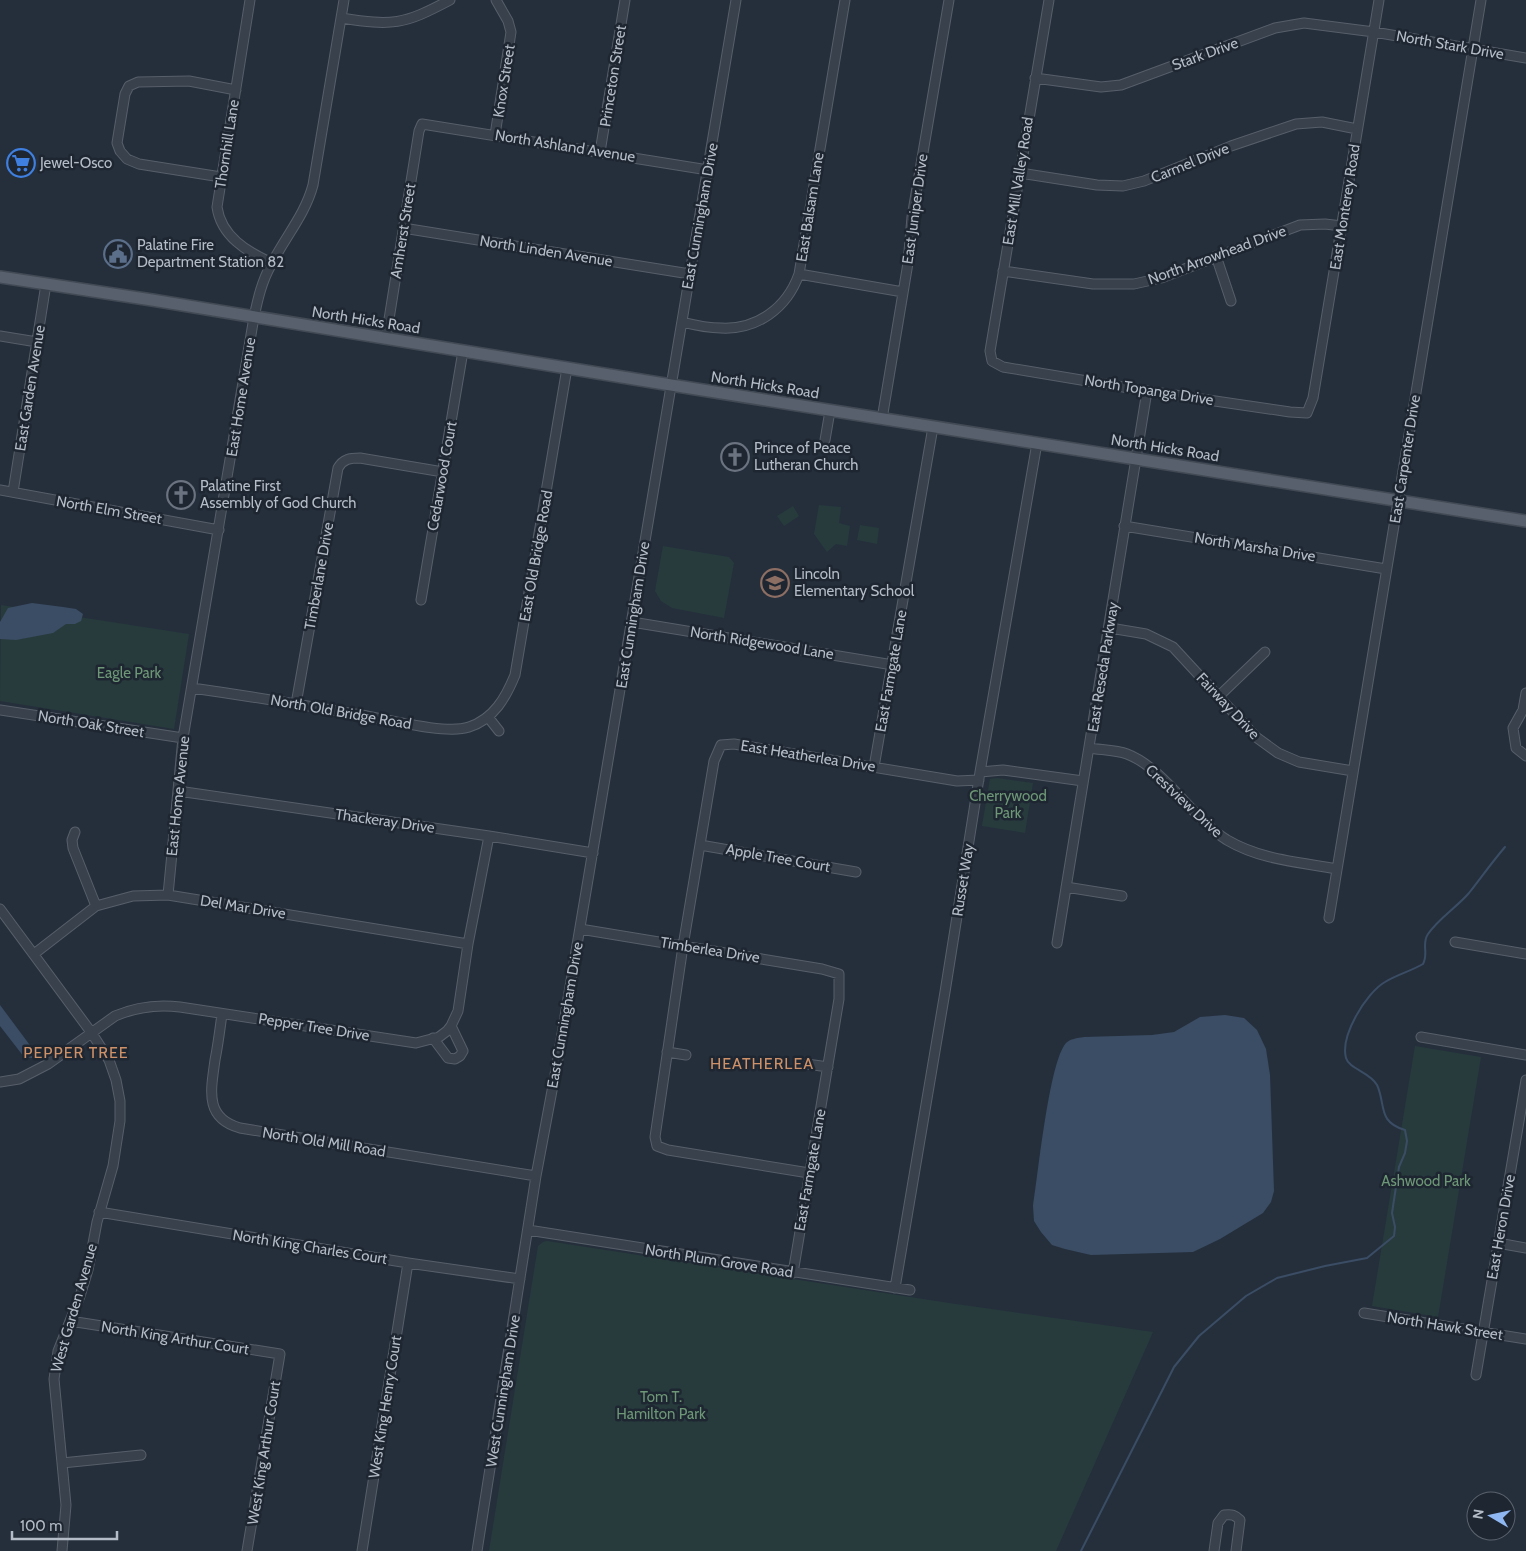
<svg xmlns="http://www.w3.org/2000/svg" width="1526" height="1551" font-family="Cabin,sans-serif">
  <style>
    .green { fill: #273b3d }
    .water { fill: #3b4d64 }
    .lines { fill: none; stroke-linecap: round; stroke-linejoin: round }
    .stream { stroke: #3b4d64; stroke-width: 2 }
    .minor-casing { stroke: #575f6a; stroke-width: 11 }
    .major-casing { stroke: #424a55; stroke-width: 14 }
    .minor { stroke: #39414c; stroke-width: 9 }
    .major { stroke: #57606c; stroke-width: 11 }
    .labels { text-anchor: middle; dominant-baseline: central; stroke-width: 5; stroke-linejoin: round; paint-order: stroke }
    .street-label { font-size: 15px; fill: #b4bcc7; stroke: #1e2631 }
    .poi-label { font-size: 15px; fill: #b4bcc7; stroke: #1e2631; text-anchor: start }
    .park-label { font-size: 15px; fill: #6d9776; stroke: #1e2631 }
    .neighbourhood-label { font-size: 16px; letter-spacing: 1px; fill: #cf9268; stroke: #1e2631 }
  </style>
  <rect width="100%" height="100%" fill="#252f3c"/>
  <path class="green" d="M819,505L841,507L839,523L850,526L847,546L836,544L827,552L814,534Z
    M793,506L799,516L784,526L777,516Z
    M860,525L879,528L877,544L857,540Z
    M663,546L729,557L734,563L724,618L672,608L661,601L655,591Z
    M1,605L189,634L174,729L0,701Z
    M997,778L1033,783L1025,833L982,826L990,779Z
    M1415,1046L1481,1057L1438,1317L1372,1306Z
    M547,1241L949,1303L1153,1332L1056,1551H489L538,1246L543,1242Z"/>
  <path class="water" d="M32,603L63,607L76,609L83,614L81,621L75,624H66L53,633L16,640L0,639V622L8,608Z
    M0,1005L32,1048V1058L24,1057L0,1026Z
    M1225,1015L1244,1018L1257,1030L1266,1049L1270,1075L1274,1191L1271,1202L1263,1213L1220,1239L1193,1252L1091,1255L1065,1249L1052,1245L1041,1232L1034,1221L1033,1206C1038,1176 1049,1062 1066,1043C1070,1039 1077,1038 1084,1037L1152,1035L1174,1032L1200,1017Z"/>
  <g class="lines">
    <path class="stream" d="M1081,1551L1174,1367L1199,1336L1246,1296L1277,1278L1325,1266L1367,1258L1394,1236L1395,1227L1392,1213L1399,1167L1405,1153L1407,1141L1405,1130C1377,1122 1386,1104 1377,1085C1370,1072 1349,1069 1346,1058C1340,1036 1366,993 1385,982C1396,975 1411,971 1423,964C1429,953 1421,944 1428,934C1439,918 1456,908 1469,893C1481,878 1492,862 1505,847"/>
    <defs>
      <path id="minor" d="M250,0L217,207C221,236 247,252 272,263
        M1049,0L990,351L992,361L1003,367L1147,391L1290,412L1307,413L1313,398L1379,0
        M341,18C393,26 403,25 450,0
        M1035,78L1101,87L1121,85L1275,28L1304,23L1374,32L1526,58
        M495,135L511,32L508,21L496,0
        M600,152L625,0
        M1020,173L1097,185L1123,186L1144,181L1231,146L1296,124L1322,122L1357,129
        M221,177L139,164L127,159L120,151L117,143L125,94L129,86L138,82L189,81L236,90
        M403,228L690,274
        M1216,256L1231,301
        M1003,271L1093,284H1134L1161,278L1300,225L1325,224L1342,226
        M799,274L903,292
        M682,322C694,325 708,328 721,328C757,330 787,308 799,274L845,0
        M0,336L37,342
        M386,338L419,131L422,124L708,170
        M882,419L908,263L912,217L949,0
        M825,440L830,411
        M0,490L219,530
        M13,492L46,284
        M1124,526L1386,569
        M421,600L463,351
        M632,622L893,665
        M1110,628L1146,634L1173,647L1256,737L1278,753L1299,762L1353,771
        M192,688C248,696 304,705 361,715C386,719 446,735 469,727C494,719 506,697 515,675L567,368
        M1526,693L1523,710L1513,728L1516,748L1526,756
        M1219,696L1265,652
        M296,704L338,468C343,459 350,458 360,458L443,472
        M0,710L183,738
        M488,717L499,731
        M1089,748C1101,750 1116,750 1127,754C1164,768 1192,818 1227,840C1261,860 1299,862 1337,869
        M874,767L933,427
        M980,772L1003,770L1083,781
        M178,791L489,836L593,853
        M75,832L72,840L73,848L96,906
        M700,845L856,872
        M1066,887L1122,896
        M168,895L183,738L254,317C258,298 262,281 271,265C285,237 305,215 313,185L344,0
        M0,909L91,1032L109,1060L116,1080L120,1101V1121L113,1166L97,1222L88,1270L80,1296L58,1351L54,1379L66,1505L62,1551
        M1329,918L1481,0
        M580,929L822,969L839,974V999L793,1273
        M1455,942L1526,954
        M1057,943C1088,759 1118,575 1147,391
        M34,954L96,906L133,896L168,895L468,944
        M222,1014C220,1029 218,1045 215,1060C211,1090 204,1118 240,1128L536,1176
        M1421,1037L1526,1055
        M433,1038L448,1058L455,1059L460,1056L463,1051L451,1026
        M667,1052L686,1055
        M807,1064L828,1067
        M0,1082L19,1079L48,1064L115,1016C136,1007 157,1004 180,1007L416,1043L439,1037L447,1031L451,1026L458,1011L468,944L489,836
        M809,1173L668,1150L657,1146L655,1137L683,946L714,761L721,745L734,744L957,781L979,780
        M99,1212L408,1263L520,1279
        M528,1230L910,1290
        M1498,1243L1526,1248
        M895,1288L945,992L980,772L1037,443
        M1364,1313L1526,1339
        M70,1321L280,1354L247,1551
        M1476,1375L1526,1080
        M62,1463L141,1455
        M362,1551L408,1263
        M477,1551L536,1176L557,1064L736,0
        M1214,1551L1218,1523L1224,1515C1232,1514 1235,1515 1240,1520L1236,1551"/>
      <path id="major" d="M0,277L152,300L671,385L1526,521"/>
    </defs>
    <use href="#minor" class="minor-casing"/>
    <use href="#major" class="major-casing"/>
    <use href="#minor" class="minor"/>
    <use href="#major" class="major"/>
  </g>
  <defs>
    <symbol id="supermarket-ring" viewBox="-11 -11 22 22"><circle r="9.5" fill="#1e2631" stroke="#3f7fe0" stroke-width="1.5"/><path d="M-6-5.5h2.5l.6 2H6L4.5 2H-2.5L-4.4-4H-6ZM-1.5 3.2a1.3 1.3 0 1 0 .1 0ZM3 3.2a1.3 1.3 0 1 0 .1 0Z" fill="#3f7fe0"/></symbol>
    <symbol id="civic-ring" viewBox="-11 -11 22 22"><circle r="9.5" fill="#1e2631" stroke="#5c6f8a" stroke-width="1.5"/><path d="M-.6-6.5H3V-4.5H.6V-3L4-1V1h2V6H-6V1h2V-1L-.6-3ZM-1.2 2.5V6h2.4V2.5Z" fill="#5c6f8a"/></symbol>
    <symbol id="church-ring" viewBox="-11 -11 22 22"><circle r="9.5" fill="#1e2631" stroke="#6b7280" stroke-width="1.5"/><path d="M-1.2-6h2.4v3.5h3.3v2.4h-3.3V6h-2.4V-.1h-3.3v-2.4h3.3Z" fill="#6b7280"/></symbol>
    <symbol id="school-ring" viewBox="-11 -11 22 22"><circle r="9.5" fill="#1e2631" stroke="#8d6e63" stroke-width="1.5"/><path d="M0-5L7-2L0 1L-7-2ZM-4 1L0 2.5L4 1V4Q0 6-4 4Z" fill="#8d6e63"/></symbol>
  </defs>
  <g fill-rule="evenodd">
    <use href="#supermarket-ring" x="5" y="147" width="32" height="32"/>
    <use href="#civic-ring" x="102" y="238" width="32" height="32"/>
    <use href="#church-ring" x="719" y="441" width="32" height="32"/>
    <use href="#church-ring" x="165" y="479" width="32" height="32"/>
    <use href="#school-ring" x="759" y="567" width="32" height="32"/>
  </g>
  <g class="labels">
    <g class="street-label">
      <text transform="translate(1450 45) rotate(10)">North Stark Drive</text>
      <text transform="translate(1205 54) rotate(-20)">Stark Drive</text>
      <text transform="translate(613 76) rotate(-81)">Princeton Street</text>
      <text transform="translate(504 81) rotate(-81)">Knox Street</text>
      <text transform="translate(227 144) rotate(-81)">Thornhill Lane</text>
      <text transform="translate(565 146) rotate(9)">North Ashland Avenue</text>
      <text transform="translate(1190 163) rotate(-22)">Carmel Drive</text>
      <text transform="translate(1018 181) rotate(-81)">East Mill Valley Road</text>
      <text transform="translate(810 207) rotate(-81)">East Balsam Lane</text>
      <text transform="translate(1345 207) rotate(-81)">East Monterey Road</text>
      <text transform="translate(915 209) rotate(-82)">East Juniper Drive</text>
      <text transform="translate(700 216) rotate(-80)">East Cunningham Drive</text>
      <text transform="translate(403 231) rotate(-81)">Amherst Street</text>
      <text transform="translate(546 251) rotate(9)">North Linden Avenue</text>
      <text transform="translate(1217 255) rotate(-20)">North Arrowhead Drive</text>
      <text transform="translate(366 320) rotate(9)">North Hicks Road</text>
      <text transform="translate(765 385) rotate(9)">North Hicks Road</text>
      <text transform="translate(30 388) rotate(-81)">East Garden Avenue</text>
      <text transform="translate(1149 390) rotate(9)">North Topanga Drive</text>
      <text transform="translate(241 397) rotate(-81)">East Home Avenue</text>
      <text transform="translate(1165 448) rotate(9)">North Hicks Road</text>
      <text transform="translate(1405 459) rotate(-81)">East Carpenter Drive</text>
      <text transform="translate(442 476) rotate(-80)">Cedarwood Court</text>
      <text transform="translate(109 510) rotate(10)">North Elm Street</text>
      <text transform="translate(1255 547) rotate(9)">North Marsha Drive</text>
      <text transform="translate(536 556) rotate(-80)">East Old Bridge Road</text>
      <text transform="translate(319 576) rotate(-80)">Timberlane Drive</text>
      <text transform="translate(633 615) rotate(-81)">East Cunningham Drive</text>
      <text transform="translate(762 643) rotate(9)">North Ridgewood Lane</text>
      <text transform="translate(1103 667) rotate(-81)">East Reseda Parkway</text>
      <text transform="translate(891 671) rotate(-80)">East Farmgate Lane</text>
      <text transform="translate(1228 706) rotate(47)">Fairway Drive</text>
      <text transform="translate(341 712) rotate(10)">North Old Bridge Road</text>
      <text transform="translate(91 724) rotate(9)">North Oak Street</text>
      <text transform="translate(808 756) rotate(9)">East Heatherlea Drive</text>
      <text transform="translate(178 796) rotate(-84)">East Home Avenue</text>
      <text transform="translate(1184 801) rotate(43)">Crestview Drive</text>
      <text transform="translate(385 821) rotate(8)">Thackeray Drive</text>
      <text transform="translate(778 858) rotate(10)">Apple Tree Court</text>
      <text transform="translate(963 880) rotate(-81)">Russet Way</text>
      <text transform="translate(243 907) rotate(9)">Del Mar Drive</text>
      <text transform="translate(710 950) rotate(9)">Timberlea Drive</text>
      <text transform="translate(565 1015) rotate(-80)">East Cunningham Drive</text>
      <text transform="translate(314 1027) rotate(9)">Pepper Tree Drive</text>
      <text transform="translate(324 1142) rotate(9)">North Old Mill Road</text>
      <text transform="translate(810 1170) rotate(-80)">East Farmgate Lane</text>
      <text transform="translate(1501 1227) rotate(-80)">East Heron Drive</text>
      <text transform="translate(310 1247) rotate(9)">North King Charles Court</text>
      <text transform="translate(719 1261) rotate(9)">North Plum Grove Road</text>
      <text transform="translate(74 1308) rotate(-74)">West Garden Avenue</text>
      <text transform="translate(1445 1326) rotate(9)">North Hawk Street</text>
      <text transform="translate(175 1338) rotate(9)">North King Arthur Court</text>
      <text transform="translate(503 1391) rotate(-81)">West Cunningham Drive</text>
      <text transform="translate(385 1407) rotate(-81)">West King Henry Court</text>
      <text transform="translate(264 1453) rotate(-81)">West King Arthur Court</text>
    </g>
    <g class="poi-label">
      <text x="40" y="163">Jewel-Osco</text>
      <text x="137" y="245">Palatine Fire<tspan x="137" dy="17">Department Station 82</tspan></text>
      <text x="754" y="448">Prince of Peace<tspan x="754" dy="17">Lutheran Church</tspan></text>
      <text x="200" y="486">Palatine First<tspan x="200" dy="17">Assembly of God Church</tspan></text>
      <text x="794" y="574">Lincoln<tspan x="794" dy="17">Elementary School</tspan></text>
    </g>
    <g class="park-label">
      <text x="129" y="673">Eagle Park</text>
      <text x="1008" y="796">Cherrywood<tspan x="1008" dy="17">Park</tspan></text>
      <text x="1426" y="1181">Ashwood Park</text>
      <text x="661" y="1397">Tom T.<tspan x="661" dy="17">Hamilton Park</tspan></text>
    </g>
    <g class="neighbourhood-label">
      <text x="76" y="1052">PEPPER TREE</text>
      <text x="762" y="1063">HEATHERLEA</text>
    </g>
  </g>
  <g transform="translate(1491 1516) rotate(279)"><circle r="24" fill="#1e2631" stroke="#5a626d"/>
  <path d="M0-4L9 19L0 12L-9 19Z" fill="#8fb7f2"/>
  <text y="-8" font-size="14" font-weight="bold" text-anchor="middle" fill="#b4bcc7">N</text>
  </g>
  <path d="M12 1531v8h105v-8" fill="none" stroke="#b4bcc7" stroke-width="2.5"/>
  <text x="20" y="1531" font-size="15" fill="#b4bcc7" stroke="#1e2631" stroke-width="4" paint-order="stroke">100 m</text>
</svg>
